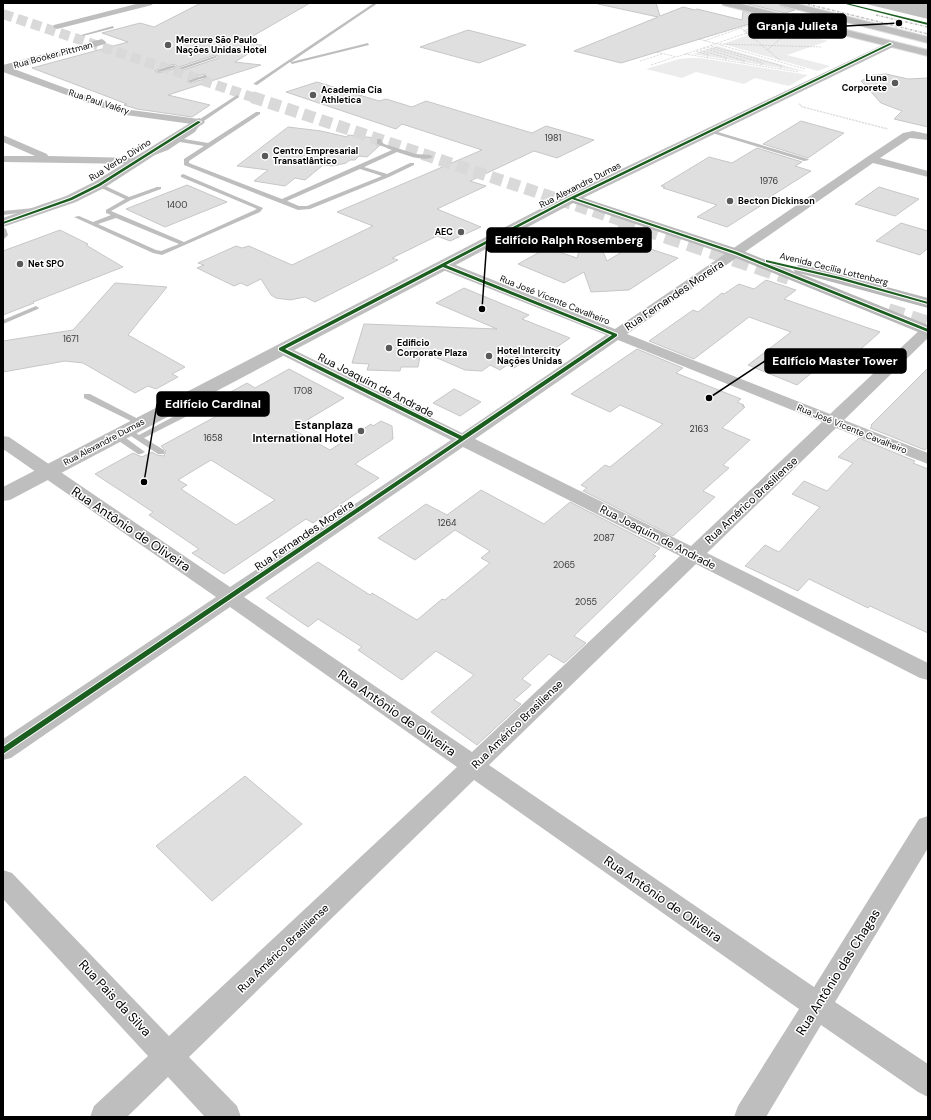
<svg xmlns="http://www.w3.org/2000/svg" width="931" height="1120" font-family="'DM Sans',sans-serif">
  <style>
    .green { fill: #ececec }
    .water { fill: #bfbfbf }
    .building { fill: #dfdfdf; stroke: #c7c7c7; fill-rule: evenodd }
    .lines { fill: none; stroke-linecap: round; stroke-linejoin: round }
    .secondary-tunnel-far2 { stroke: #d9d9d9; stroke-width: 10; stroke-dasharray: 10 5; stroke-linecap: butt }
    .secondary-tunnel-far1 { stroke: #d9d9d9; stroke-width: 12; stroke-dasharray: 12 6; stroke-linecap: butt }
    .secondary-tunnel { stroke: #d9d9d9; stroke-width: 16; stroke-dasharray: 16 8; stroke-linecap: butt }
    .trunk-casing { stroke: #dbdbdb; stroke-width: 2 }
    .motorway-casing { stroke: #dbdbdb; stroke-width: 2 }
    .path-far1 { stroke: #b9b9b9; stroke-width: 1; stroke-dasharray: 0.5 1; stroke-linecap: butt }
    .path { stroke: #b9b9b9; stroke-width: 1.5; stroke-dasharray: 0.5 1; stroke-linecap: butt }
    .service { fill: #bebebe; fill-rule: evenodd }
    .minor { fill: #bebebe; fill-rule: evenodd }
    .tertiary { fill: #bebebe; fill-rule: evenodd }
    .secondary { fill: #b8b8b8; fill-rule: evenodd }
    .trunk { fill: #bebebe; fill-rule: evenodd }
    .motorway { fill: #bebebe; fill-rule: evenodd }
    .rail { stroke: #bebebe; stroke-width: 1.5; stroke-dasharray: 2.5 1 0.5 1; stroke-linecap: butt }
    .path-bridge { stroke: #b9b9b9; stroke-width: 1; stroke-dasharray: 0.5 1; stroke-linecap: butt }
    .cycleway-casing { stroke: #fff; stroke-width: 2 }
    .cycleway { fill: #1b5e20; fill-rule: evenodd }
    .poi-dot { fill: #595959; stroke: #fff; stroke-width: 1.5 }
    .labels { text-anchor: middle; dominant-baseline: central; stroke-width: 3; stroke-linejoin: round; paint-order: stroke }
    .far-poi-label { font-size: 9px; font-weight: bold; fill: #000; stroke: #fff; text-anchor: start }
    .far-street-label { font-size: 9px; fill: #000; stroke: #fff }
    .number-label { font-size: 9px; fill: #383838 }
    .street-label { font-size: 11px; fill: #000; stroke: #fff }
    .poi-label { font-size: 11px; font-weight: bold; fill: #000; stroke: #fff; text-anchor: end }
    .near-street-label { font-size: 13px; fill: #000; stroke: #fff }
    .leader { fill: none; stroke: #000; stroke-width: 1.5 }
    .callout-dot { fill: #000; stroke: #fff; stroke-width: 1.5 }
    .callout { fill: #000; stroke: #000; stroke-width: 1.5 }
    .callout-label { font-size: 12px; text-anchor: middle; font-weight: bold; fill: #fff }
  </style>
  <rect width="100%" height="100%" fill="#fff"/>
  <path class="green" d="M759,25L828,41L787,55L830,66L818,71L723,44L748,35L742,30Z
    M717,46L807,72L693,54Z
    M689,58H700L808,75L789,86L755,78L744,84L696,72L682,78L646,69L679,59Z"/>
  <path class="water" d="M862,3H928V19Z"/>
  <path class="building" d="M201,3H310L241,43L262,45L235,62L261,65L168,95L210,105L192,117L137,109L124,105L127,104L32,68L128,42L102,33L140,23L154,27ZM215,55L218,56L219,58L183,70L178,69L179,67ZM174,64L177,66L176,68L158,73L155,71L156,70ZM204,74L208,78L190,83L187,81L188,80Z
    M601,3H656L660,16L683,7L695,10L697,9L742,20L743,11L769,18L621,63L574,51L658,17L598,4Z
    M744,3H778L780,6L795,10L785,13Z
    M468,30L526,45L479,63L420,47Z
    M886,74L908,79L928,78V127L894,119L902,111L881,103L861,81L873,75Z
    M317,82L379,101L386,99L412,107L426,101L532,133L546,126L594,140L557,158L534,151L470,181L486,186L437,209L481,227L450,241L437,236L392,258L398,260L315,302L305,297L290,300L276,298L271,295L261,279L247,286L241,283L234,286L197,268L204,265L198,263L236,246L242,248L249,246L292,265L373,226L337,212L482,150L402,124L396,129L286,92Z
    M801,121L844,133L808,158L763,144Z
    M288,127L321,131L347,137L348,135L376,138V145L379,146L367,157L359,156L355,160H350L346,163L333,166L323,165L305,180L295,178L285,186L254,181L268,170L237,166Z
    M757,148L802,162L795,166L811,171L762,202L765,203L727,227L697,217L717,205L663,188L665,187L661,186L709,157L732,163Z
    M187,185L227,202L165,227L126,209Z
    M879,187L919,199L895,216L855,204Z
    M901,223L928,231V248L920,255L876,241Z
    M60,230L88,244L86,245L123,267L33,302L34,303L3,315V251Z
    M583,238L598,240L607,261L635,244L678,258L629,290L591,292L584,272L564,283L518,264L547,248L577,258Z
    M766,280L796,290L784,299L880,332L854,355L839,350L797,385L748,365L791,332L749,317L694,359L649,341L693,310L698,312L722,293L724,294L739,284L754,289Z
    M115,283L167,287L128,335L185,367L172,374L178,377L156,389L148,386L135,393L83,363L65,361L3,372V341L73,330Z
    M464,288L529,315L522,319L570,338L532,364L525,361L514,368L507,365L500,370L490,365L482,371L465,370L421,351L418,367H401L400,371L367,370L369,364L352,363L364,324L497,329L436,303Z
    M637,349L683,368L676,373L741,399L737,402L744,405L742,406L745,407L722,428L750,440L723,465L729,468L703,491L715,497L673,536L583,491L587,488L581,485L605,465L610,467L663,424L620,405L610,412L571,394Z
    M928,368V447L925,450L870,428L872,426L871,425Z
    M289,369L344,398L292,429L330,450L371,424L373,426L381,421L392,426L393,439L355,464L379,478L313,523L306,519L224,574L192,553L199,549L149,515L153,512L95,474L133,453L142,457L152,452L157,455L164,456L166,451L161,446L241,403L227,394L247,383L255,388ZM211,460L275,500L236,525L181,489L187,485L178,480Z
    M454,389L481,402L460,416L433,403Z
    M859,438L915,461L913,463L928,469V633L870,606L868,608L809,579L798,591L745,566L765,545L779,552L820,507L792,494L804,481L827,491L853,463L838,457Z
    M481,490L544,524L570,502L660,548L653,555L656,556L574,636L586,643L564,663L549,654L522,679L531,685L514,700L521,704L477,745L431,712L474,675L436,651L402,680L358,650L362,647L318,619L308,627L266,598L318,562L370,595L372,593L417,620L442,599L445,600L490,563L481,558L490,551L455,530L415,560L378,538L426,504L447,515Z
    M245,776L302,824L212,901L156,846Z"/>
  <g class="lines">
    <path class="secondary-tunnel-far2" d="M3,14L255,98"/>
    <path class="secondary-tunnel-far1" d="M252,97L623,221"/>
    <path class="secondary-tunnel" d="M620,220L789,277
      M888,311L928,324"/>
    <defs>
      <path id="trunk" d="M722,3H737L928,50V56L723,5Z"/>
      <path id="motorway" d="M779,3H794L928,37V43L780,5Z"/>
    </defs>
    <use href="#trunk" class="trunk-casing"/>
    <use href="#motorway" class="motorway-casing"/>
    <path class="path-far1" d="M752,25L741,28L781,61
      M699,39L805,69
      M704,41L741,28
      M720,44L822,47
      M711,46L782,66L779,69
      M707,47L763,63L760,66
      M703,48L745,61L742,63
      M700,50L727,58L724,60
      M767,50L787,33
      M696,51L709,55L706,58
      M657,52L677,57L747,33
      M685,54L799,72
      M640,61L662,54
      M651,65L675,57"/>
    <path class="path" d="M799,104L803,107L888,129"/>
    <path class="service" d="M374,3H378L291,62L368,43L369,45L292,64L290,62L257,85L253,84Z
      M113,26L114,28L83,36L81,35Z
      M215,56L218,57L183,69L179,68Z
      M174,65L176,67L158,72L156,71Z
      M205,75L207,77L190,82L188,81Z
      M237,95L239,97L201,123L195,132L184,139L208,143L256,112H260V114L189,161V163L282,199L392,150L377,144V139H381L382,142L384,144L416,154L430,155L433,157C423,162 407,155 397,152L364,167L387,174L410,163H414V165L389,177L310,209L298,210L184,165V159L204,146L180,142L168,150L152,156L149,154L164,148L191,130L197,121ZM360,169L382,176L307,206H299L287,201Z
      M711,130L808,159L809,160L804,161L709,132V130Z
      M183,174L263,208L260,212L162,255L153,253L74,217L79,216L93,222L111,215L106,213V210L125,199L97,186L96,185L99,183L129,197L157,187H161V189L131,200L111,211L184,242L257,209L181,177V175ZM116,218L179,244L161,251L156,250L98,224Z
      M34,208L36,209V211L3,215V211Z
      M3,227L6,229L8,235L3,240Z
      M36,306L39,308L38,309L3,324V320Z
      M202,386H208L213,397L207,406L144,438L164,450L165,452L164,454H158L122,430L123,428H129L139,435L201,402L205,397L201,388Z
      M84,394H90L144,422L143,424H137L84,398Z
      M113,433H119L145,452L141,454H138L113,437L112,435Z"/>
    <path class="minor" d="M140,3H153L152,5L57,29L53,27L54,25Z
      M102,39L106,42L105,44L14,69L103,102L131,110L199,119L204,122L203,124L199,125L126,115L97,106L3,72V65Z
      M913,131L928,134V140L910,138L880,158L928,171V177L873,163L627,334L830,414L923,327L928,326V338L844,420L928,453V464L836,428L707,553L928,663V680L920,678L696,564L489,765L814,987L919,819L928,816V848L835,1002L928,1064V1097L918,1092L821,1025L766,1117H734L738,1106L799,1009L474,780L189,1057L237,1106L241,1117H205L168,1077L127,1117H90L94,1106L148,1056L3,899V870L12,873L169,1036L457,767L230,607L11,758L3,760V739L216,597L3,449V436L9,437L230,587L451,440L276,352L274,349L276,346L281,345L286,346L462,433L606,335L438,268L436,265L438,262H448L615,329L867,157L903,133ZM618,340L822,422L691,546L475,439ZM463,447L680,556L472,752L244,597Z
      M3,135L47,154L48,156L137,158L142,161L137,164L3,162V156H35L3,142Z"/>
    <path class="tertiary" d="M891,41L895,42L896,44L895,46L577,201L10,500L3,501V487L567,195Z
      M199,118L203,120L205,122L203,124L104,188L76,202L3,227V218L66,196L94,182L195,120Z"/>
    <path class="secondary" d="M572,194L741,250L795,272L793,269L796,266L801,264L928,298V308L799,273L928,325V336L731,256L567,201L565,198L567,195Z"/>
    <use href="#trunk" class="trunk"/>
    <use href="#motorway" class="motorway"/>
    <path class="rail" d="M803,3L928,34
      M876,15L928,27"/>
    <path class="path-bridge" d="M895,28L901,26"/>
    <defs>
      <path id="cycleway" d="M842,3H846L928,23V25Z
        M890,43L892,44L575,198L737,252L928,329V332L735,254L572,199L446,265L617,334V336L3,754V747L459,439L279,350V348L571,197ZM443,267L612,335L462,436L285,349Z
        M198,121L201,122L100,186L72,200L3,224V222L70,198L98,184Z
        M766,260L840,277L928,302V304L838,279L766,262Z"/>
    </defs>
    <use href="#cycleway" class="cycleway-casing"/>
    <use href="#cycleway" class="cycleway"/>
  </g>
  <g class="poi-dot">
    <circle cx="168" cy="45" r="4"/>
    <circle cx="895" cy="83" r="4"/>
    <circle cx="313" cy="95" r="4"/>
    <circle cx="265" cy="156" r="4"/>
    <circle cx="730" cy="201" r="4"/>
    <circle cx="461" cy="232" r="4"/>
    <circle cx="20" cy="264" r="4"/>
    <circle cx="389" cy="348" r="4"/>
    <circle cx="489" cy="356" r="4"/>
    <circle cx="361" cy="431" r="4"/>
  </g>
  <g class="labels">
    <g class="far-poi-label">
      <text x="176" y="40">Mercure São Paulo<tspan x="176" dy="10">Nações Unidas Hotel</tspan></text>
      <text x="887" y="78" text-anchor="end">Luna<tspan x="887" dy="10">Corporete</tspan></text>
      <text x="321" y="90">Academia Cia<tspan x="321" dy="10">Athletica</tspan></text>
      <text x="273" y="151">Centro Empresarial<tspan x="273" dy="10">Transatlântico</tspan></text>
      <text x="738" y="201">Becton Dickinson</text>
      <text x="453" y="232" text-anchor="end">AEC</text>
      <text x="28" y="264">Net SPO</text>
      <text x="397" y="343">Edificio<tspan x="397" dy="10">Corporate Plaza</tspan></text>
      <text x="497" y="351">Hotel Intercity<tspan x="497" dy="10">Nações Unidas</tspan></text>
    </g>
    <g class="far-street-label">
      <text transform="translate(53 55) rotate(-15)">Rua Booker Pittman</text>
      <text transform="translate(99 102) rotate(18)">Rua Paul Valéry</text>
      <text transform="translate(120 160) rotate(-32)">Rua Verbo Divino</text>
      <text transform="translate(580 185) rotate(-27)">Rua Alexandre Dumas</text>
      <text transform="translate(834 269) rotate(14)">Avenida Cecília Lottenberg</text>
      <text transform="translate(555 300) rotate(22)">Rua José Vicente Cavalheiro</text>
      <text transform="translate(852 429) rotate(22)">Rua José Vicente Cavalheiro</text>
      <text transform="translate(104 442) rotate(-28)">Rua Alexandre Dumas</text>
    </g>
    <g class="number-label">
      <text x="553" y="138">1981</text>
      <text x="769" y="181">1976</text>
      <text x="177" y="205">1400</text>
      <text x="71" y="339">1671</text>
      <text x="303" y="391">1708</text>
      <text x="699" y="429">2163</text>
      <text x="213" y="438">1658</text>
      <text x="447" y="523">1264</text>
      <text x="604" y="538">2087</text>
      <text x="564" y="565">2065</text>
      <text x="586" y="602">2055</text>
    </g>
    <g class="street-label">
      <text transform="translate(674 295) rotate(-34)">Rua Fernandes Moreira</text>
      <text transform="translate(376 385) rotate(27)">Rua Joaquim de Andrade</text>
      <text transform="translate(751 500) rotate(-43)">Rua Américo Brasiliense</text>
      <text transform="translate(304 535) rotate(-34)">Rua Fernandes Moreira</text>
      <text transform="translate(658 537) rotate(27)">Rua Joaquim de Andrade</text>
      <text transform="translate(517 724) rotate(-44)">Rua Américo Brasiliense</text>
      <text transform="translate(283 948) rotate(-44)">Rua Américo Brasiliense</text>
    </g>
    <g class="poi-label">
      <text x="353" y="425">Estanplaza<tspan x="353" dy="13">International Hotel</tspan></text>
    </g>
    <g class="near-street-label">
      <text transform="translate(131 529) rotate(34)">Rua Antônio de Oliveira</text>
      <text transform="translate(397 713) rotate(35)">Rua Antônio de Oliveira</text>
      <text transform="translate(663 899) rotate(35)">Rua Antônio de Oliveira</text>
      <text transform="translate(838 972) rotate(-58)">Rua Antônio das Chagas</text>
      <text transform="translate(115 998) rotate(47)">Rua Pais da Silva</text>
    </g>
  </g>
  <path class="leader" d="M899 23L846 26M482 309L487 240M709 398L765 361M144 482L157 404"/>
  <g class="callout-dot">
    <circle cx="899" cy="23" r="4"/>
    <circle cx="482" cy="309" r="4"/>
    <circle cx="709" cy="398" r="4"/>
    <circle cx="144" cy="482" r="4"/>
  </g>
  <g class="callout">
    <rect x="749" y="14" width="97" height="24" rx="4"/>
    <rect x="487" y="228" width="164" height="24" rx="4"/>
    <rect x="765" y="349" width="141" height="24" rx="4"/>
    <rect x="157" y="392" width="112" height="24" rx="4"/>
  </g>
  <g class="callout-label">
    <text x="797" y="30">Granja Julieta</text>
    <text x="569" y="244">Edifício Ralph Rosemberg</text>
    <text x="835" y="365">Edifício Master Tower</text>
    <text x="213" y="408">Edifício Cardinal</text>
  </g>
  <rect width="931" height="1120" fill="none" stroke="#000000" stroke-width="8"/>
</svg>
